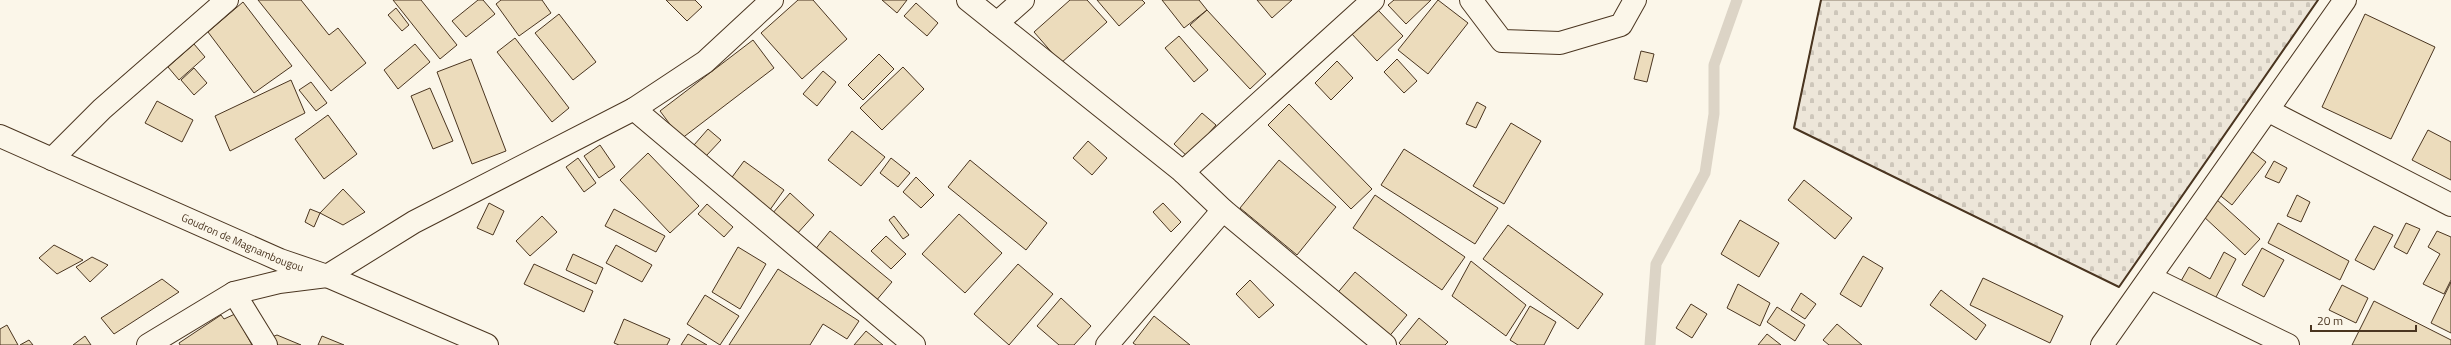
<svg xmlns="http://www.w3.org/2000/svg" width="2451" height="345" font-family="'Titillium Web',sans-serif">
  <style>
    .cemetery { fill: url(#cemetery-stones); stroke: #887966 }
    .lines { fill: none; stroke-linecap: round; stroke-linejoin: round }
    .stream { stroke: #dcd4c6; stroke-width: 11 }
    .building { fill: #ecdcbc; stroke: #4a3520 }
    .minor-casing { stroke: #4a3520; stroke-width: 24 }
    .minor { stroke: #fbf6e9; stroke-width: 22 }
    .wall { stroke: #4a3520; stroke-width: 2 }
    .labels { text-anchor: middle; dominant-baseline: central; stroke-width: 3; stroke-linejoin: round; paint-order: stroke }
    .street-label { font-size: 11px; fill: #4a3520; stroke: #fbf6e9 }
  </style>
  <defs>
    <pattern id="cemetery-stones" width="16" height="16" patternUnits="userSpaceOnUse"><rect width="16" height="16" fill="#ede6d9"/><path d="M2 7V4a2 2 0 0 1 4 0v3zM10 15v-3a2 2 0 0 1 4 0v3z" fill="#cdc6ba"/></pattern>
  </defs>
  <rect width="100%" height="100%" fill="#fbf6e9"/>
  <path class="cemetery" d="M1821,0H2318L2119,287L1794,128Z"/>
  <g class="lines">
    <path class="stream" d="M1650,345L1656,264L1705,173L1714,114V65L1737,0"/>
  </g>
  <path class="building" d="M258,0H301L329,35L338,28L366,63L331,91Z
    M393,0H421L457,45L440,59Z
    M478,0H483L495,14L466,37L452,21Z
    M501,0H542L551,13L519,36L496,4Z
    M666,0H695L702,7L687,21Z
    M798,0H813L847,39L802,79L761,33Z
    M882,0H907L897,13Z
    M1070,0H1087L1107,22L1061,63L1034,32Z
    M1097,0H1142L1145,3L1119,26Z
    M1162,0H1199L1207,10L1184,28Z
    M1257,0H1292L1272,18Z
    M1394,0H1431L1406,24L1388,5Z
    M1438,0L1468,23L1428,74L1398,50Z
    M243,2L292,66L254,93L208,32Z
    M916,3L938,23L927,36L904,16Z
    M396,8L409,25L402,31L388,15Z
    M1377,9L1403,36L1377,61L1351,33Z
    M1207,10L1266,74L1250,89L1190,25Z
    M559,14L596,62L573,80L535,33Z
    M2365,14L2435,47L2391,139L2322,107Z
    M1179,36L1208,70L1194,82L1165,48Z
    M515,38L569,108L552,122L497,52Z
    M753,40L774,68L681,139L660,111Z
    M194,44L205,57L179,80L168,67Z
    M415,44L430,62L398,89L384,70Z
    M1641,51L1654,54L1647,82L1634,79Z
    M879,54L894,69L863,100L848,85Z
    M471,59L506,151L472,164L437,72Z
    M1397,59L1417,81L1404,93L1384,72Z
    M1337,61L1353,78L1331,100L1315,83Z
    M903,67L924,89L882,130L860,108Z
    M194,68L207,83L194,95L181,80Z
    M823,71L836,82L817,106L803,94Z
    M291,80L305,113L230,151L215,116Z
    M311,82L327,103L316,111L299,90Z
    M430,88L453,141L433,149L411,96Z
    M157,101L193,120L182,142L145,123Z
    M1477,102L1486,107L1476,128L1466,124Z
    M1289,104L1372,189L1351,209L1268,125Z
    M1202,113L1216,125L1188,157L1174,144Z
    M328,115L357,154L324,179L295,139Z
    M1511,123L1541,141L1504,204L1473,186Z
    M708,129L721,140L706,156L694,145Z
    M2428,130L2451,142V180L2412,160Z
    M852,131L885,157L861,186L828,160Z
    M1088,141L1107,158L1092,175L1073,158Z
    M600,145L615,167L599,178L584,156Z
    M1404,149L1498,208L1475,244L1381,185Z
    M2250,150L2266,162L2232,205L2217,193Z
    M648,153L699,206L670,233L620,180Z
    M578,158L596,183L584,192L566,167Z
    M891,158L910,173L898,187L880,173Z
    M970,160L1047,223L1026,250L948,187Z
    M1279,160L1336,207L1297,255L1240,208Z
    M744,161L784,190L767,214L727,184Z
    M2274,161L2287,168L2279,183L2265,177Z
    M916,177L934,195L921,208L903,192Z
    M1804,180L1852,218L1835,239L1788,200Z
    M343,189L365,212L343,225L320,213Z
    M790,193L814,215L796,235L772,214Z
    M1375,195L1465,257L1442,290L1353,228Z
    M2297,195L2310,202L2301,222L2287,216Z
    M2216,199L2260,239L2245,255L2202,215Z
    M489,203L504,211L493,235L477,228Z
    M1163,203L1181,222L1171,232L1153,212Z
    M707,204L733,227L724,237L698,214Z
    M310,209L320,213L314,227L305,222Z
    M614,209L665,236L656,252L605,226Z
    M959,214L1002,253L965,293L922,254Z
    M542,216L557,232L530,256L516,241Z
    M894,216L909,235L903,239L889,220Z
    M1740,220L1779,243L1759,277L1721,254Z
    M2278,223L2349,261L2340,280L2268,243Z
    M2406,223L2420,229L2407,254L2394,247Z
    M1508,225L1603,294L1578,329L1483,259Z
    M2374,226L2393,235L2374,270L2355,260Z
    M830,231L892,282L875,302L814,251Z
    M2437,231L2451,237V280L2444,294L2423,284L2440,254L2428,247Z
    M886,236L906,254L891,269L871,251Z
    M54,245L83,260L57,274L39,258Z
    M616,245L652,265L642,282L606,263Z
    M738,247L766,264L740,309L712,292Z
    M2262,248L2284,260L2264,297L2242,285Z
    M2224,252L2236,259L2215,299L2181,281L2189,267L2210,279Z
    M573,254L603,268L596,284L566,270Z
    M1863,256L1883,268L1861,307L1840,294Z
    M92,257L108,265L90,282L76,267Z
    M1471,261L1526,305L1506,336L1452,296Z
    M534,264L593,291L584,312L524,284Z
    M1018,264L1053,294L1009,345L974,314Z
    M778,269L859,321L847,339L823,324L810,345H729Z
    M1355,272L1407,315L1387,339L1335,296Z
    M1983,278L2063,316L2050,343L1970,305Z
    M162,279L179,292L114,334L101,318Z
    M1250,280L1274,305L1259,318L1236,294Z
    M2451,282V333L2431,323Z
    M1738,284L1770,303L1760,326L1727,308Z
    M2342,285L2368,298L2356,323L2329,310Z
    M1941,290L1986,325L1976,340L1930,305Z
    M1801,293L1816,304L1805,319L1791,310Z
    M705,295L739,316L720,345L687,324Z
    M1061,298L1091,326L1074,345H1059L1037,326Z
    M2374,301L2451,340V345H2352Z
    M1691,304L1707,314L1692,338L1676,328Z
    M1530,306L1556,322L1544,345H1518L1510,340Z
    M1777,307L1805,325L1795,341L1767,322Z
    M235,314L252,345H180L179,343L221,315L224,319Z
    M1154,316L1190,345H1136L1133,343Z
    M1419,318L1448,342L1445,345H1401L1399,343Z
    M624,319L670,339L667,345H619L614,343Z
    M1837,324L1862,345H1829L1823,340Z
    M7,325L18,345H0V329Z
    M866,331L883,345H854Z
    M688,334L707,345H681Z
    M1767,334L1781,345H1758Z
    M277,335L301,345H271L272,337Z
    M85,336L91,345H73Z
    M322,336L344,345H318Z
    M29,340L33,345H20Z"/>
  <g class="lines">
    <defs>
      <g id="minor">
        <path d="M968,0L1183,172L1223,210L1385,345"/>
        <path d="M1471,0L1502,41L1560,43L1621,25L1635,0"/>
        <path d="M997,23L1023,0"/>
        <path d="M634,109L914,345"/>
        <path d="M2269,111L2451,205"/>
        <path id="s1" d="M0,136L280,260L327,276L487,345"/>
        <path d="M52,159L102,109L227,0"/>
        <path d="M1183,172L1373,0"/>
        <path d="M2151,278L2288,345"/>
        <path d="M234,293L266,345"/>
        <path d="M148,345L234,293L279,282L327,276L414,222L634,109L705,62L772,0"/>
        <path d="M1107,345L1223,210"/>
        <path d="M2102,345L2345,0"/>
      </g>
    </defs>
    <use href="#minor" class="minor-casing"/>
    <use href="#minor" class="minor"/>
    <path class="wall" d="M1821,0L1794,128L2119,287L2318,0"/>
  </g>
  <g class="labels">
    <g class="street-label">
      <text stroke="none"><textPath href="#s1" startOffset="265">Goudron de Magnambougou</textPath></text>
    </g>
  </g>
  <path d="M2311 325v6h105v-6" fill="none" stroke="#4a3520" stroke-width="2"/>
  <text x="2317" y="325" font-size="12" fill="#4a3520" stroke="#fbf6e9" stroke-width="3" paint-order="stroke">20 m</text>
</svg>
